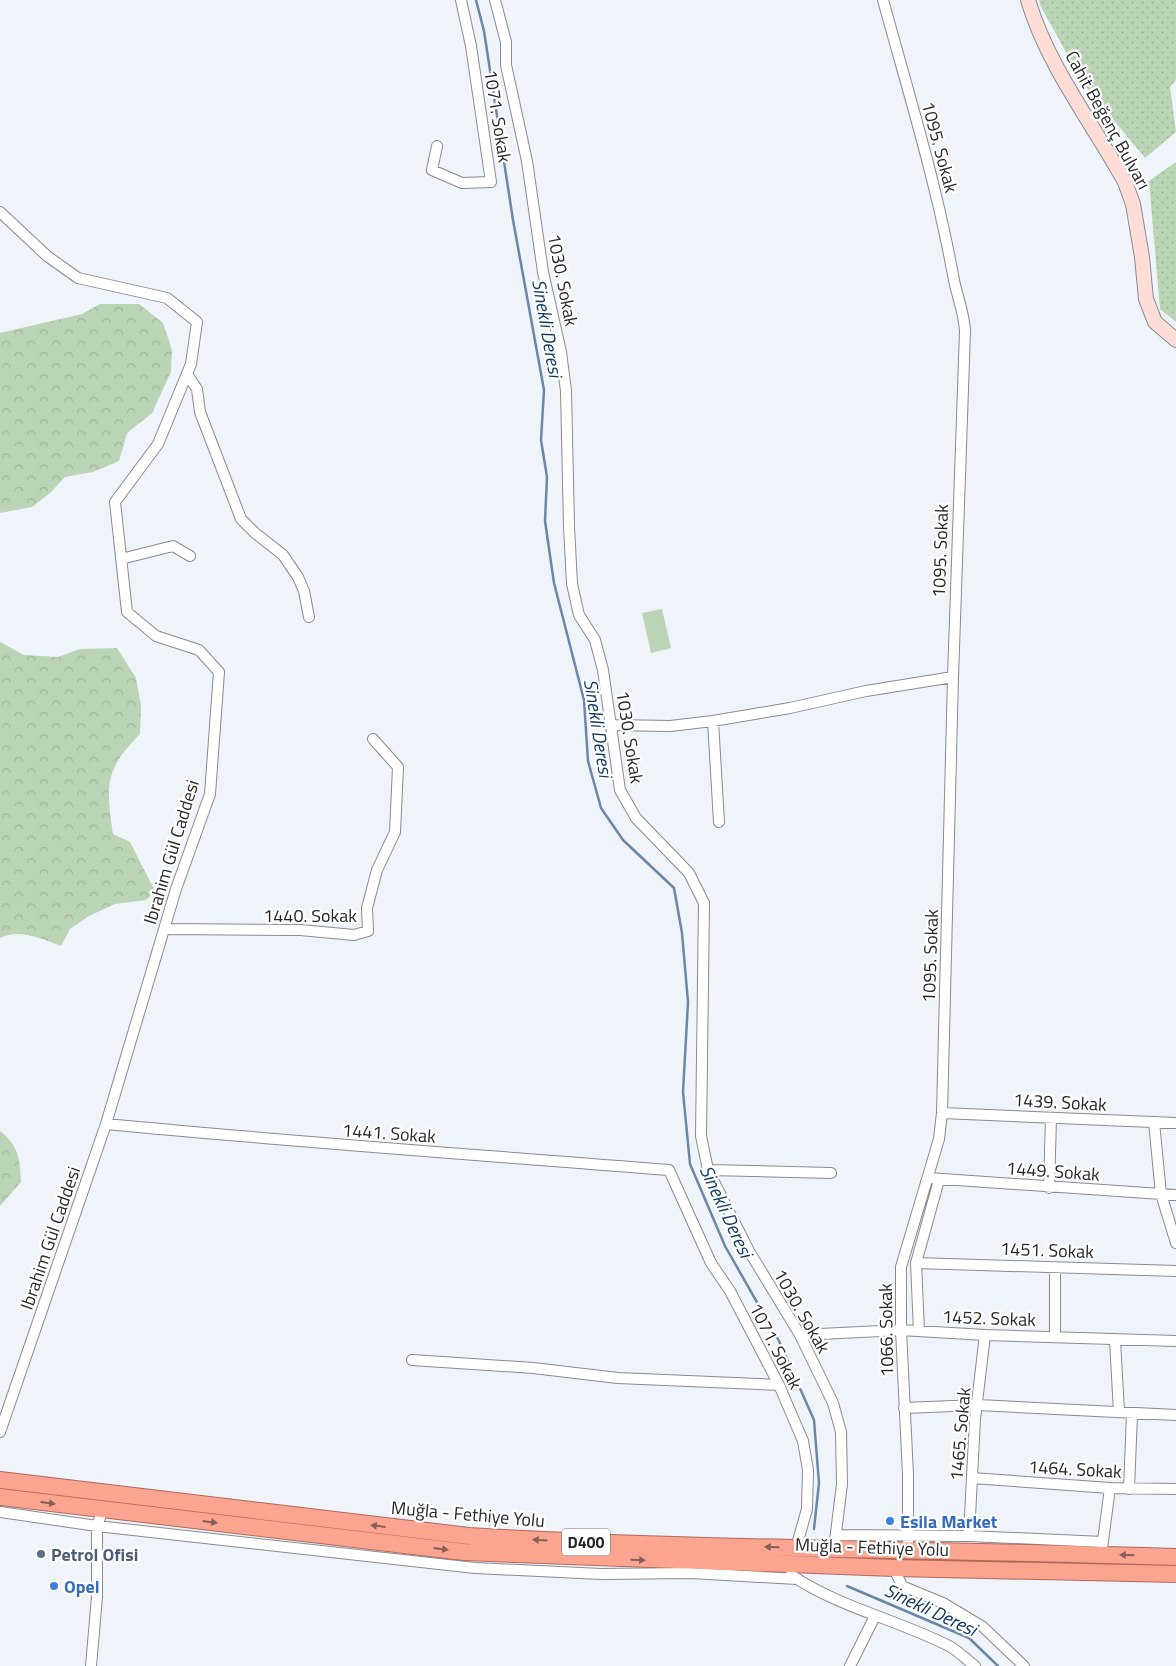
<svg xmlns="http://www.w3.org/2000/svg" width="1176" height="1666" font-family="'Titillium Web',sans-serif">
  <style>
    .grass { fill: url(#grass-dots) }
    .forest { fill: url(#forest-crowns) }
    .green { fill: #bad4b5 }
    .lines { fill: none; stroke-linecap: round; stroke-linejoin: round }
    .stream { stroke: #6c87a6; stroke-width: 2.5 }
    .minor-casing { stroke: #888b91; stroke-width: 12 }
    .secondary-casing { stroke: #888b91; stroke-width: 16 }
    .trunk-casing { stroke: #b06a5b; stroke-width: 18 }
    .minor { stroke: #fff; stroke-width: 10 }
    .secondary { stroke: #feddd6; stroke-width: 14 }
    .trunk { stroke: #fba490; stroke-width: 16 }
    .oneway { fill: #866058 }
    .shop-dot { fill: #3f7fe0; stroke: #fff; stroke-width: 2 }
    .service-dot { fill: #5c6f8a; stroke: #fff; stroke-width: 2 }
    .labels { text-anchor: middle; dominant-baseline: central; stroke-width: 4.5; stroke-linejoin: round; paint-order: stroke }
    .shield { fill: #fff; stroke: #68686b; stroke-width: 1 }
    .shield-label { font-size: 16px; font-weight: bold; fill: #27282b }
    .street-label { font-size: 18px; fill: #27282b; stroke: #fff }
    .shop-label { font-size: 18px; font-weight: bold; fill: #366cbe; stroke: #fff; text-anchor: start }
    .service-label { font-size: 18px; font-weight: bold; fill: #4e5e75; stroke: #fff; text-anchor: start }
    .water-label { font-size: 19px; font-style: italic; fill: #113b62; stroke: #fff }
  </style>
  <defs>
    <pattern id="grass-dots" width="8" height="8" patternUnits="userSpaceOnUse" patternTransform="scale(1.25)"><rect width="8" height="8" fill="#bad4b5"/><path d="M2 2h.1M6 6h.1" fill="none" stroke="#a0b69c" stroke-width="1.8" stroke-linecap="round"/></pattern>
    <pattern id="forest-crowns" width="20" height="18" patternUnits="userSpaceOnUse" patternTransform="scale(1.25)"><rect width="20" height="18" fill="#bad4b5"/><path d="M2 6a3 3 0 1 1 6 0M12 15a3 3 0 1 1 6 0" fill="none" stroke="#a0b69c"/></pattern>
  </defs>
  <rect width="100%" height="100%" fill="#eff3fa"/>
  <path class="grass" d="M1039,0H1176V80L1170,87L1176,132L1145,158L1083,83L1040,5Z
    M1176,162V322L1160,309L1149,181Z"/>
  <path class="forest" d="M100,304H139L163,323L172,350L171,372L152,413L127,433L119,461L93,472L65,477L50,493L32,507L0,513V333L82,314Z
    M0,642L24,655L58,657L80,649L117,648L136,678L141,706L140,734C104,770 106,786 113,834L130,842L155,891L146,900L115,904L89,916L70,929L61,946C43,939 18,928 0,938Z
    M0,1131C19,1146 20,1159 21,1182L0,1206Z"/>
  <path class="green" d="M662,609L671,648L651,653L642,613Z"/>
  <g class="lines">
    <path class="stream" d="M476,0L484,31L513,220L544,390L541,440L547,477L545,521L554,583L584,700L588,761L601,808L623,840L674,888L682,933L688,1002L683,1092L690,1164L725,1246L779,1341L814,1420L819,1483L814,1529
      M847,1586L969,1638L998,1666"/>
    <defs>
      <path id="minor" d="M495,0L506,42V65L527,161L543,272L561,352L566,391L569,526L572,584L579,615L595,640L603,670L620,790L636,818L689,873L704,903L701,1136L708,1170L749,1251L800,1335L833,1403L841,1432L842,1484L834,1549
        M883,0C908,91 936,182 953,275C956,294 964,311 965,331L953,677L942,1113L939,1139L901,1267V1330L908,1475V1552
        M437,146L432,170L462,183L491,182L471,46L461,0
        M0,212L47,256L78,278L167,298L197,322L191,364L158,444L115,502L127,612L156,636L199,650L219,672L210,794L176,889L106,1124L0,1432
        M187,374L197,389L200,412L241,519L255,533L283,555L298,577L304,591L309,617
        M121,559L173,546L190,556
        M713,721L719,822
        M612,725L670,726L713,721L790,708L866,691L953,677
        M165,929L300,930L354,935L368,931L367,908L377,870L395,832L398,767L373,739
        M942,1113L1176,1123
        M1154,1122L1161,1194L1176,1243
        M106,1124C294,1142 481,1155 669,1170L711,1263L730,1291L779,1385L803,1441L808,1470L807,1509L796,1548
        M708,1170L831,1173
        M928,1178L1176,1195
        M1049,1188L1051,1118
        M916,1263L1176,1271
        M1055,1267V1337
        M919,1331L916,1263L939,1180
        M800,1335L901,1330L985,1335L1176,1341
        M1115,1340L1119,1412
        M412,1360L533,1368L618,1378L779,1385
        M904,1408L978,1405L1176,1415
        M972,1478L1110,1488L1176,1489
        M1129,1489L1132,1414
        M0,1512L97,1526L475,1568L601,1574L691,1573L797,1579
        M836,1535L969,1536L1103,1542
        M969,1536L975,1419L985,1335
        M1102,1548L1110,1488
        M894,1568L902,1586L943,1603L983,1627L1024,1666
        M791,1575C840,1608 899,1620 951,1647C959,1652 967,1660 975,1666
        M91,1666L97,1597V1526L103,1509
        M850,1666L875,1616"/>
      <path id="secondary" d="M1028,0C1048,67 1092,122 1125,182L1133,204L1142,257L1146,299L1155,322L1176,340"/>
      <path id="trunk" d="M0,1480L469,1536C704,1550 940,1549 1176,1557
        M0,1497L464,1552L894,1568L1176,1574"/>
    </defs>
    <use href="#minor" class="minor-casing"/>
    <use href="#secondary" class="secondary-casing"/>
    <use href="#trunk" class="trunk-casing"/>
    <use href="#minor" class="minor"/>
    <use href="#secondary" class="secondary"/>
    <use href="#trunk" class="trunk"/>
  </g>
  <defs><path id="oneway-solid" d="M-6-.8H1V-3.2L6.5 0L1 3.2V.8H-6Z" transform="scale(1.25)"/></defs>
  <g class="oneway">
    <use href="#oneway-solid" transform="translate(48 1503) rotate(7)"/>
    <use href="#oneway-solid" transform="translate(210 1522) rotate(7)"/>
    <use href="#oneway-solid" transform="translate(378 1526) rotate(-173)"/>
    <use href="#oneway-solid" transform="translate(540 1540) rotate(-177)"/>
    <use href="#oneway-solid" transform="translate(772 1547) rotate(-178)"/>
    <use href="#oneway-solid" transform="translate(441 1549) rotate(7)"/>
    <use href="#oneway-solid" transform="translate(1127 1555) rotate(-178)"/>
    <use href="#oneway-solid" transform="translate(638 1560) rotate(2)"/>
  </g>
  <g class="shop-dot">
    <circle cx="890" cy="1521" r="5"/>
    <circle cx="54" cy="1586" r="5"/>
  </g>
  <circle class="service-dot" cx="41" cy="1554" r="5"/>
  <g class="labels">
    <rect class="shield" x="562" y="1528.5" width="48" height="27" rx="4"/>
    <g class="shield-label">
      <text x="586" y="1542">D400</text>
    </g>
    <g class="street-label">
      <text transform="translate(498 116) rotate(81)">1071. Sokak</text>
      <text transform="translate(1108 120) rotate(61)">Cahit Beğenç Bulvarı</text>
      <text transform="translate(940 147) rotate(75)">1095. Sokak</text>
      <text transform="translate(563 280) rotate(79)">1030. Sokak</text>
      <text transform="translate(940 551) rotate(-88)">1095. Sokak</text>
      <text transform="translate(630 737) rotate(81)">1030. Sokak</text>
      <text transform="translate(171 852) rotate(-73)">Ibrahim Gül Caddesi</text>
      <text x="310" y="915">1440. Sokak</text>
      <text transform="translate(930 956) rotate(-88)">1095. Sokak</text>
      <text transform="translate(1060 1102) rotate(3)">1439. Sokak</text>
      <text transform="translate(389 1133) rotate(4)">1441. Sokak</text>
      <text transform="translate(1053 1171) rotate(4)">1449. Sokak</text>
      <text transform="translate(50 1238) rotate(-71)">Ibrahim Gül Caddesi</text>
      <text transform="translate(1047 1250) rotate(2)">1451. Sokak</text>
      <text transform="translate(802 1311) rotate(60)">1030. Sokak</text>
      <text transform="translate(989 1318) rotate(2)">1452. Sokak</text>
      <text transform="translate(886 1330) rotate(-91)">1066. Sokak</text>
      <text transform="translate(776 1346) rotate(63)">1071. Sokak</text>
      <text transform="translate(960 1434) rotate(-85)">1465. Sokak</text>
      <text transform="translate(1075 1469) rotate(3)">1464. Sokak</text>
      <text transform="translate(468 1514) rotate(5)">Muğla - Fethiye Yolu</text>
      <text transform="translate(872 1547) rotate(2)">Muğla - Fethiye Yolu</text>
    </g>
    <g class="shop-label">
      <text x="900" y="1521">Esila Market</text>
      <text x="64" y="1586">Opel</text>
    </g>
    <g class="service-label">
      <text x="51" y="1554">Petrol Ofisi</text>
    </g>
    <g class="water-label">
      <text transform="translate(548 328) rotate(80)">Sinekli Deresi</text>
      <text transform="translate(599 728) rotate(81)">Sinekli Deresi</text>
      <text transform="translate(727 1211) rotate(65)">Sinekli Deresi</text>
      <text transform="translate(931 1609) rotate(25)">Sinekli Deresi</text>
    </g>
  </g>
</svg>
